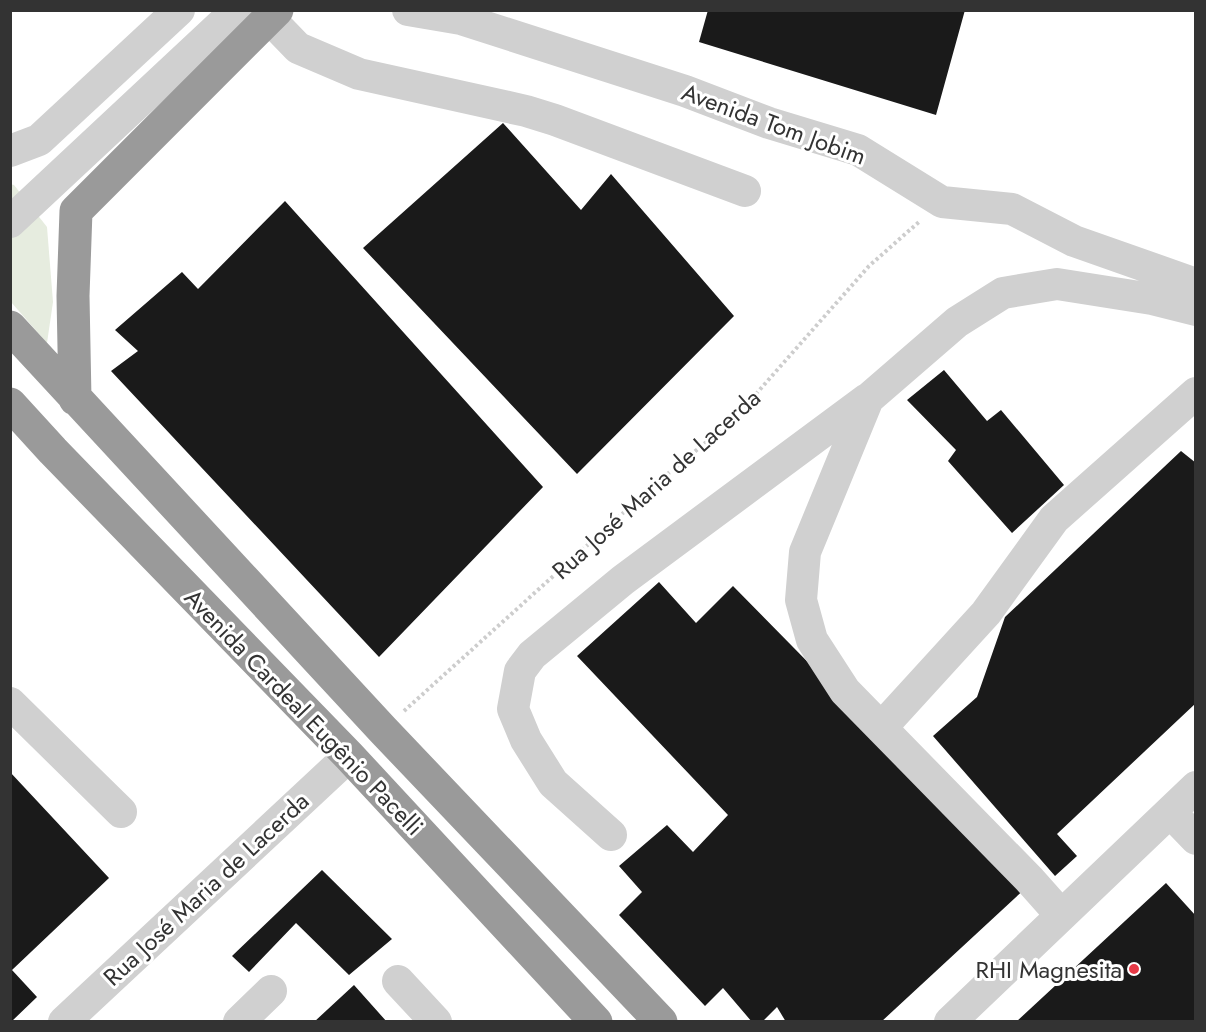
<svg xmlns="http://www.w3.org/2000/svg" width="1206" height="1032" font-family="Jost,sans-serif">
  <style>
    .green { fill: #e6ecdf }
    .building { fill: #1a1a1a }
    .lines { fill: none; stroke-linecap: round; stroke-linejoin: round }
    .path { stroke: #cdcdcd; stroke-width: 4; stroke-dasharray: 3 3; stroke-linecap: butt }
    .minor { stroke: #d0d0d0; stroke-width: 32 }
    .highway { stroke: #9a9a9a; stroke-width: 33 }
    .poi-dot { fill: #e63946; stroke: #fff; stroke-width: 2 }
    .labels { text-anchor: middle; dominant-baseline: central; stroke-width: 6; stroke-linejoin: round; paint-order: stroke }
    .street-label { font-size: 24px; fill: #333; stroke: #fff }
    .poi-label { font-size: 24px; fill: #333; stroke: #fff; text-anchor: end }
  </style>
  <rect width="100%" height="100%" fill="#fff"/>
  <path class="green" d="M10,184L14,185L47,227L53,302L47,343L11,302Z"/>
  <path class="building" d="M708,10H965L936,115L699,42Z
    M503,123L581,210L611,174L734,316L577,474L363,248Z
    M285,201L543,487L379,657L111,371L138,351L115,330L182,272L198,289Z
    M944,370L987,421L1001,410L1064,485L1012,533L948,461L956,450L907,400Z
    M1181,451L1196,463V703L1057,834L1077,856L1055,876L933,736L977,697L1005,617Z
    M659,582L696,623L733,586L1028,886L881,1022H786L777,1007L762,1022H752L723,988L705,1006L619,915L642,892L619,866L667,825L693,852L728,815L577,656Z
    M10,772L109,878L12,970L37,997L11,1022Z
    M322,870L392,939L349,975L296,923L249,972L232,956Z
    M1166,883L1196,916V1022H1016Z
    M354,985L387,1022H314Z"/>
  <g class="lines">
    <path class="path" d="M404,711L653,486L733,420L869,266L920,221"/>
    <path class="minor" d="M408,10L461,19L685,91L769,123L858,150L942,202L1012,209L1074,241L1196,284
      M269,18L298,48L359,74L526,111L555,120L745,191
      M10,151L39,140L179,10
      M10,222L237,10
      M10,703L121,812
      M881,728L986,613L1054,519L1196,393
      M1170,812L1196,839
      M611,835L553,783L526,740L513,709L520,671L532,655L623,580L867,399
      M1061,915L1029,879L845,691L812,640L801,600L805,552L868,399L957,322L1003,293L1057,284L1152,299L1196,310
      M398,981L436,1022
      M64,1022L349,756
      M239,1022L271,991
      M950,1022L1196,787"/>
    <path class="highway" d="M10,327L383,730L661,1022
      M75,399L73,296L76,211L277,10
      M10,404L53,451L349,756L596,1022"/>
  </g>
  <circle class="poi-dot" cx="1134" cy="969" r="6"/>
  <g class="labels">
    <g class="street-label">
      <text transform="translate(774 124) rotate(20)">Avenida Tom Jobim</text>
      <text transform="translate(656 484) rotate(-42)">Rua José Maria de Lacerda</text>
      <text transform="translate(304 712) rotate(46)">Avenida Cardeal Eugênio Pacelli</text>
      <text transform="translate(206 889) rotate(-43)">Rua José Maria de Lacerda</text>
    </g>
    <g class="poi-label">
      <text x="1122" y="969">RHI Magnesita</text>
    </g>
  </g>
  <rect width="1206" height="1032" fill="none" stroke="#333333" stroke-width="24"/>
</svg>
